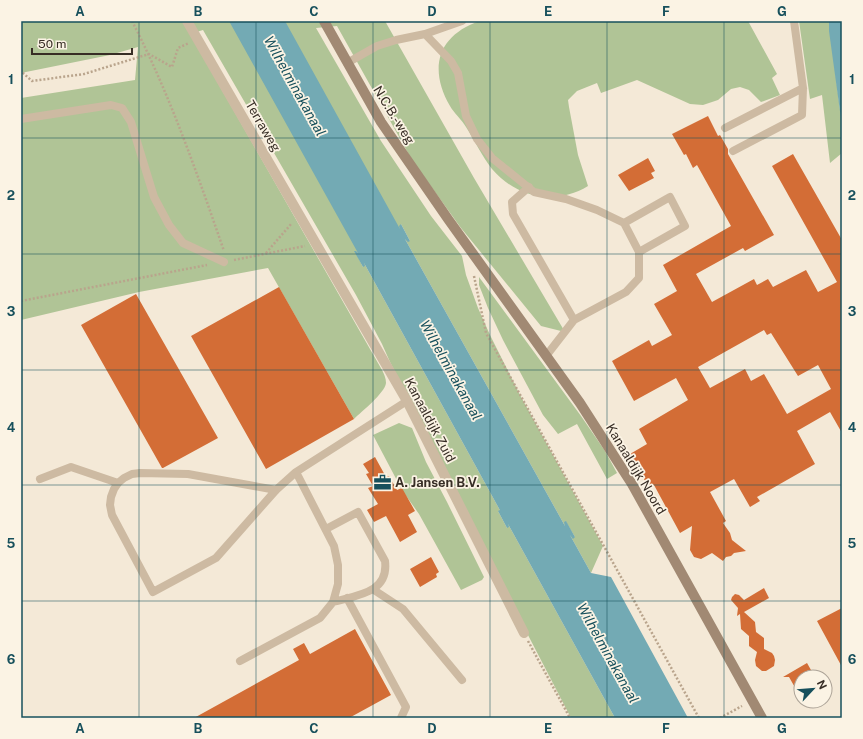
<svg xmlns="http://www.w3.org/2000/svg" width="863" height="739" font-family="'Public Sans',sans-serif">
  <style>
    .green { fill: #b0c496 }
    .water { fill: #73aab4 }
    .building { fill: #d36d36; fill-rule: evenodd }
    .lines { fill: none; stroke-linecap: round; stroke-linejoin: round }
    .path { stroke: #b9a48c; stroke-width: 2.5; stroke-dasharray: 2 2; stroke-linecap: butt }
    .lane { stroke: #cdbaa2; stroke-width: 8 }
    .street { stroke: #cdbaa2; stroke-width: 10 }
    .secondary { stroke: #a18973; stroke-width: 10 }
    .grid { fill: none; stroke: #17505c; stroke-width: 1; stroke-opacity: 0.55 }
    .labels { text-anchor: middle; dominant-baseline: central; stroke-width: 3.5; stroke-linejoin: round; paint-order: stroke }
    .street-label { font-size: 13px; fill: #372d25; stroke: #fbf3e4 }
    .poi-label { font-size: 13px; font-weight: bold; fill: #372d25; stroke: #fbf3e4; text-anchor: start }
    .water-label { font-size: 14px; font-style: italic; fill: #17505c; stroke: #fbf3e4 }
    .neatline { fill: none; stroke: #17505c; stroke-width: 1.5 }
    .grid-label { font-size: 13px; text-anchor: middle; font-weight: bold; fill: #17505c }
  </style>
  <rect width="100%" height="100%" fill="#f4e9d7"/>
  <path class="green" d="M21,21H385L474,178L565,332L541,326L461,228L412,160L337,26L316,28L381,141L431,216L462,256L466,275L478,308L490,335L520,395L603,546L591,573L570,535L575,537L566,522L565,526L405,239L410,241L401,224V229L358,253L355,251L363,267L364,263L502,514L498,511L507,528L508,524L615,718H571L488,558L390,362L382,344L356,295L203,30L190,34L382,370C384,374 386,378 386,383C385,393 361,412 354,419L268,268L139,292L21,320V98L135,80L138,47L110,55L21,73Z
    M480,21H543V22L554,21H748L777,74L772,78L780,95L761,102L749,90L740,87L731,89L718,100L703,105L690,104L637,80L601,93L597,83L577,91L568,100L569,107L578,155L588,186C555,206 517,198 492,169C482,156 475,141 466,127C462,120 454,113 450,106C428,68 438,35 480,21Z
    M799,21H829L842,126V153L830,163L822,95L810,99Z
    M479,277L581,416L605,451L617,473L607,479L577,424L558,434L543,415L503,340L488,308L479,285Z
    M399,423L412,428L426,462L447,502L484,577L482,580L461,590L419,514L402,490L373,435Z"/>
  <path class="water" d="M229,21H285L400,229L399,226L401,224L410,241L408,242L405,239L565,526L564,522L566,521L575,537L573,539L570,535L591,573L611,577L688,718H615L508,524L509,527L507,528L498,511L500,510L502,514L364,263L365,266L363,267L354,251H356L358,253Z
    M829,21H842V126L829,31Z"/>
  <path class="building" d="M708,116L718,136L720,135L728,149V154L774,235L745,251L743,248L696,274L712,302L754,279L757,285L768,279L773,287L806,270L818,292L837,282L772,166L793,154L842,240V433L830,412L797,431L815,464L757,497L760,501L750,507L734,479L710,492L726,521L723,523L730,533L732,540L746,551L734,553L731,556L726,557L723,561L712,553L701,559L694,557L690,550L692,526L680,533L654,485L649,488L630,454L647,444L639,429L688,400L676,378L634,401L612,361L649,340L652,346L672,335L654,304L677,291L663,265L731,226L697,165L693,168L686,154L684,155L672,134ZM764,330L767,335L771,333L798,376L818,365L831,389L787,414L764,374L751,381L745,369L710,388L698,367Z
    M648,158L655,171L651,173L654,178L629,191L618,175Z
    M279,287L354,419L266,469L191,336Z
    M136,294L218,438L163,468H162L81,325Z
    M375,457L386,477L389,476L397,490L402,488L415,511L408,515L417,532L400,542L386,516L374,522L367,510L378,504L368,488L373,486L366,474L369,473L363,464Z
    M431,557L439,572L436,574L437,577L420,587L410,569Z
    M764,588L769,598L744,612L755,622L756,632L764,638V649L772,653L774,656L775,660L774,666L766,671H762L756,666L755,660L757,652L749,646V636L741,629L740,614L737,616L738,608L731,600L732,597L735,594L739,595L744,600Z
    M842,608V667L817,621Z
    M355,629L391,695L349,718H194L299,660L293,649L304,643L310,654Z
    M807,663L815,677H801V698L789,677H783Z"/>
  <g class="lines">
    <path class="path" d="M132,21C170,95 197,173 224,251
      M21,69L23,73L32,81L84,74L149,54L172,67L178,48L189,43
      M266,253L292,223
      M234,260L305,246
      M474,276L486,333L699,718
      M21,301L207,265
      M528,641L570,718
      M720,718L742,706"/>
    <path class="lane" d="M425,34L462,21
      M347,63L377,46L396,40L425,34L451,61L458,73L466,116L477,139L492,158L534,192L566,199L597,210L624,223L639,252L685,226L670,197L624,223
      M21,119L111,105L122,108L131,122L154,197L169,225L183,243L224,262
      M725,128L803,88
      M733,151L802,115L803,88L794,21
      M529,187L512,202L513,214L574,320L626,292L639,278V252
      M546,356L574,320
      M40,479L71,467L118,483
      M276,490L188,474L140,473L132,474L124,478L118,483L114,489L111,497L110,505L112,515L153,592L216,558L276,490L296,472L407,401
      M326,529L358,512L385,561C389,593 357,595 333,602
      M374,590L403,609L462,680
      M347,598L406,707L401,718
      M240,661L320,618L333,602L338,584V565L334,546L296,472"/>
    <path class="street" d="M187,21L407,401L524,633"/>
    <path class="secondary" d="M324,21L381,122L448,219L580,403L632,484L762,718"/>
  </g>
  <path class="grid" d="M139,21V718M256,21V718M373,21V718M490,21V718M607,21V718M724,21V718M21,138H842M21,254H842M21,370H842M21,485H842M21,601H842"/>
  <defs>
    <symbol id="office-bare" viewBox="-9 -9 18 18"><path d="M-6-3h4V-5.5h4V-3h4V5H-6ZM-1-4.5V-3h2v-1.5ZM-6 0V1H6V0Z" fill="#17505c" stroke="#fbf3e4" stroke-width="2.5" paint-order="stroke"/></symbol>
  </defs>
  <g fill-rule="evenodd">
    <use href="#office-bare" x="370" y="470" width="25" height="25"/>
  </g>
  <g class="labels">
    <g class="street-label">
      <text transform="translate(394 115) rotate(58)">N.C.B.-weg</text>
      <text transform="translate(263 126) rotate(60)">Terraweg</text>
      <text transform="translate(430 420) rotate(62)">Kanaaldijk Zuid</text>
      <text transform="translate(636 469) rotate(59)">Kanaaldijk Noord</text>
    </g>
    <g class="poi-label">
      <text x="395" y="482">A. Jansen B.V.</text>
    </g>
    <g class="water-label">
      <text transform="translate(295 86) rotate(61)">Wilhelminakanaal</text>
      <text transform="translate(451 370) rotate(61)">Wilhelminakanaal</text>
      <text transform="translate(608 653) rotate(61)">Wilhelminakanaal</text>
    </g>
  </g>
  <rect width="863" height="739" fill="none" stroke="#fbf3e4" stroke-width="44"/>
  <g transform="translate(813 689) rotate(64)"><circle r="19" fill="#fbf3e4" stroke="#ada498"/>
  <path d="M0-3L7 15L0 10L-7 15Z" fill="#17505c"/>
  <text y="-6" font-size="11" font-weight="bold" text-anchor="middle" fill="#372d25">N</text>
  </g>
  <path d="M32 48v6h100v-6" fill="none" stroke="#372d25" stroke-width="2"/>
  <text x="38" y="48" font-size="12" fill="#372d25" stroke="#fbf3e4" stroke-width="3" paint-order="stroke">50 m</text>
  <rect x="22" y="22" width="819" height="695" class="neatline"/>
  <g class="grid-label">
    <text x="80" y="16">A</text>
    <text x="198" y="16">B</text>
    <text x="314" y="16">C</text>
    <text x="432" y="16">D</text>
    <text x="548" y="16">E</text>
    <text x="666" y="16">F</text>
    <text x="782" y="16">G</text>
    <text x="11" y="84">1</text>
    <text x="852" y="84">1</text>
    <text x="11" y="200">2</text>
    <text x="852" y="200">2</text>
    <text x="11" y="316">3</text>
    <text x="852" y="316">3</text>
    <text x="11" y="432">4</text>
    <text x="852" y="432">4</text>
    <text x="11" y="548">5</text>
    <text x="852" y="548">5</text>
    <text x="11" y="664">6</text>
    <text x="852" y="664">6</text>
    <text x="80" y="733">A</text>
    <text x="198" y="733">B</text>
    <text x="314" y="733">C</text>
    <text x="432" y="733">D</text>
    <text x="548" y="733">E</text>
    <text x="666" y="733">F</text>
    <text x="782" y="733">G</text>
  </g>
</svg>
